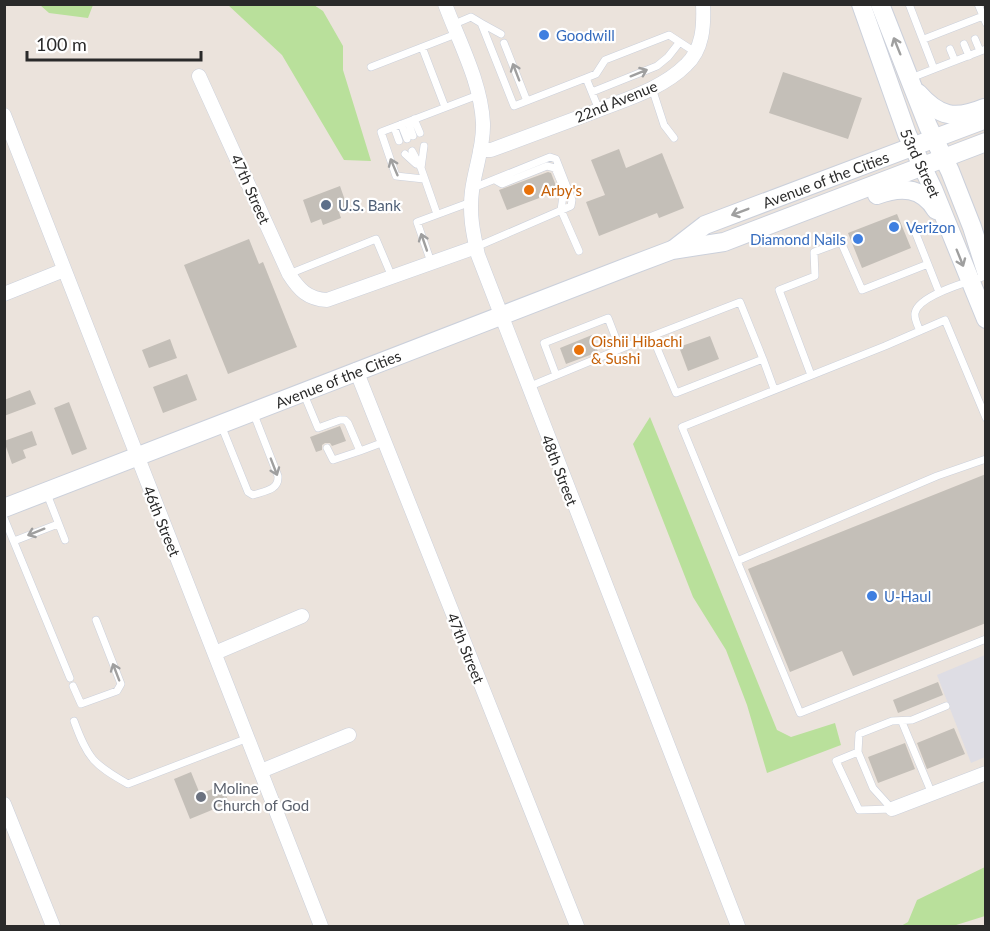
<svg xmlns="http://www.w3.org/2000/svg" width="990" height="931" font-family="Lato,sans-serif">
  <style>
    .industrial { fill: #dedde4 }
    .green { fill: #b9e09b }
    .building { fill: #c4bfb8 }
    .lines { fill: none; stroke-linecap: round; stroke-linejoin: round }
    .lane-casing { stroke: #cbd0db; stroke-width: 8 }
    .street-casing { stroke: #cbd0db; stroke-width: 15 }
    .secondary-casing { stroke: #cbd0db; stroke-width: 20 }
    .lane { stroke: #fff; stroke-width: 7 }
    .street { stroke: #fff; stroke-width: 14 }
    .secondary { stroke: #fff; stroke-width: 18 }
    .oneway { stroke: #9f9f9f }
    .shop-dot { fill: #3f7fe0; stroke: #fff; stroke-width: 2 }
    .food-dot { fill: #e8710a; stroke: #fff; stroke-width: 2 }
    .service-dot { fill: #5c6f8a; stroke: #fff; stroke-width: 2 }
    .worship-dot { fill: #6b7280; stroke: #fff; stroke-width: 2 }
    .labels { text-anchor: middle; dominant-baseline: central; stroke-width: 4.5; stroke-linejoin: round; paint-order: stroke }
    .shop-label { font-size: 15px; fill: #366cbe; stroke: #fff; text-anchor: start }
    .street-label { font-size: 15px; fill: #2a2a2a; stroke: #fff }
    .food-label { font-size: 15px; fill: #c56008; stroke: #fff; text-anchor: start }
    .service-label { font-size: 15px; fill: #4e5e75; stroke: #fff; text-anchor: start }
    .worship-label { font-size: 15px; fill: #5b616d; stroke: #fff; text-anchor: start }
  </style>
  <rect width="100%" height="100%" fill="#ebe3dc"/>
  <path class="industrial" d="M985,655V757L971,763L937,675Z"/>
  <path class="green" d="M40,5H93L88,18L49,13Z
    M228,5H314L323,11L343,46V70L371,161L344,160L282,55Z
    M650,417L777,730L791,737L835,723L841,745L767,773L747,705L726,650L693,597L633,444Z
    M985,867V916L953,926H901L908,922L917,900Z"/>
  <path class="building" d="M783,72L862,98L848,139L769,113Z
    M619,149L626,168L662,153L684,208L659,218L657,213L599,236L586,202L605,195L591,160Z
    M548,172L551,173L558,191L507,210L499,190Z
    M340,186L348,209L339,212L341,218L323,225L321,219L311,223L303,200Z
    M897,214L911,248L862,268L848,233Z
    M249,239L259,264L263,262L297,347L228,374L184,265Z
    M592,335L598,352L566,364L560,348Z
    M710,336L719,359L688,371L679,347Z
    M170,339L177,358L149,368L142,350Z
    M187,374L197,400L163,413L153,387Z
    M30,390L36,404L4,416V400Z
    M69,402L87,449L72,455L54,408Z
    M340,426L346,441L332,446L330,443H325L322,445V450L316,452L310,437Z
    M32,431L37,445L23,450L26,458L12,464L4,441Z
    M986,474V623L853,676L842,651L790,672L748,569Z
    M938,682L943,695L898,713L893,700Z
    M954,728L965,754L927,769L917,743Z
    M905,743L915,769L878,783L868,757Z
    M191,772L200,794L222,785L229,803L190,819L174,779Z"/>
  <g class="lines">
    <defs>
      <path id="lane" d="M909,4L934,69L911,78
        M978,4L986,23
        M481,23L501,34
        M452,25L471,17L481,23L514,106L586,78L599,110
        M924,39L983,16
        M975,39L980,51
        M504,43L527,101
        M964,44L969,56
        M422,47L445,107
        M950,49L955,61
        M371,67L456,34
        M934,69L986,49
        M586,78L596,74L605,60L669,35L695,52
        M652,88L664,125L674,138
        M592,92L657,66L668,57L679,43
        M414,119L420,133
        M408,122L413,136
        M401,124L407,139
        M394,127L399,141
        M412,151L421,168L437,214
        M405,154L416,164
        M421,168L424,146
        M424,179L396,176L381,132L478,95
        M495,180L502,184L547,166L555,168L564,189L561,210L579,251
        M473,188L550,157L556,159L572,200L571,206L476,247
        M916,234L939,292
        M431,262L417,222L471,202
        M289,274L376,239L392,277
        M920,331C918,326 914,319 915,313C918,295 970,281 986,276
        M652,336L740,302L763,359
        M620,349L652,336L676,393L763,359L774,389
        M811,375L779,290L815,276L814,252L841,242L862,290L928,264
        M528,387L620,349L608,318L544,343L556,375
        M303,392L318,428L340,420H345L348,423L360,451L384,442
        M986,418L945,320L885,346L682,427L737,561L937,476L986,459
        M221,425L248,492L253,495C265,491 279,490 278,476L253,412
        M327,448L333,460L360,451
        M47,494L65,540
        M4,518L70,678
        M14,541L58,524
        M737,561L800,713L986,639
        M73,686L81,704L117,691L121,684L96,620
        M74,721C88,759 93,764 128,784L248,738
        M902,722L932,794
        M858,752L873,788L892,809
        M892,809L859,810L836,761L858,752L859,734L892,721L912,720L946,706"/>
      <path id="street" d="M445,4C459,42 481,82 483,123C484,146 475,168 472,191C469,214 473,233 478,255L738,926
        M199,76L289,274C299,290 308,299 327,300L476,247
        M4,115L321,926
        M480,150H491C526,137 561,124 596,111C626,99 662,89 686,65C703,49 704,26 703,4
        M4,294L64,270
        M356,370L577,926
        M215,653L302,616
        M261,771L349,735
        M4,804L53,926
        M892,809L986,773"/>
      <g id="secondary">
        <path id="s1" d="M861,4L907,134L933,189L986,319"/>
        <path d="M880,4L928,126L950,171L972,227L986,271"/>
        <path d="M918,93C939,117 955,120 984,108"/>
        <path d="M877,195C901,186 922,187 936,210"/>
        <path id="s2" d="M674,249L705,225L986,119"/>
        <path id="s3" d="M4,508C228,423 449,334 672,250L724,242L986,142"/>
      </g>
    </defs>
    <use href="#lane" class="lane-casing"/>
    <use href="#street" class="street-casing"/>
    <use href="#secondary" class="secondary-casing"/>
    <use href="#lane" class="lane"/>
    <use href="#street" class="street"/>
    <use href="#secondary" class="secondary"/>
  </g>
  <defs><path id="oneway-shaft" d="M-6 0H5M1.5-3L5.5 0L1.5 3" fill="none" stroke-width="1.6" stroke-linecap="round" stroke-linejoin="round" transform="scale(1.5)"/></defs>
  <g class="oneway">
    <use href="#oneway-shaft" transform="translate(897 46) rotate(-112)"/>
    <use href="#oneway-shaft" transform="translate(516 72) rotate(-111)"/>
    <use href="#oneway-shaft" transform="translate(639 73) rotate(-22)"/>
    <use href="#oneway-shaft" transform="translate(394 167) rotate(-113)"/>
    <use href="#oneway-shaft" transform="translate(740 212) rotate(159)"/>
    <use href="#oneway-shaft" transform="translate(424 242) rotate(-109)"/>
    <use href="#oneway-shaft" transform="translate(960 258) rotate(68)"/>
    <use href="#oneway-shaft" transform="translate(274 467) rotate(69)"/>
    <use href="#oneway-shaft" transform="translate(36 532) rotate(158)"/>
    <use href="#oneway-shaft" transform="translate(116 672) rotate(-111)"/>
  </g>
  <g class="shop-dot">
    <circle cx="544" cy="35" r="6"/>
    <circle cx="894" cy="227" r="6"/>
    <circle cx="858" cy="239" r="6"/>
    <circle cx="872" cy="596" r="6"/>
  </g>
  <g class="food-dot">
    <circle cx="529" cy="190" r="6"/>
    <circle cx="579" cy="350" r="6"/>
  </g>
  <circle class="service-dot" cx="326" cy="205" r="6"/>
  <circle class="worship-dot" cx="201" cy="797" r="6"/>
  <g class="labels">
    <g class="shop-label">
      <text x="556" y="35">Goodwill</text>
      <text x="906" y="227">Verizon</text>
      <text x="846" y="239" text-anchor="end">Diamond Nails</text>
      <text x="884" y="596">U-Haul</text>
    </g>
    <g class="street-label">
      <text transform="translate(616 101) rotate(-22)">22nd Avenue</text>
      <text stroke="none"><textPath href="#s1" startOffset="170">53rd Street</textPath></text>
      <text stroke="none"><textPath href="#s2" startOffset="168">Avenue of the Cities</textPath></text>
      <text transform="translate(251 189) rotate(66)">47th Street</text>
      <text stroke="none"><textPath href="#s3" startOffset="358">Avenue of the Cities</textPath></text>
      <text transform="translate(560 470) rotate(69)">48th Street</text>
      <text transform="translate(162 521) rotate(68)">46th Street</text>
      <text transform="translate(466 648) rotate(68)">47th Street</text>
    </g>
    <g class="food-label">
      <text x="541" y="190">Arby's</text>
      <text x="591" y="341">Oishii Hibachi<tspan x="591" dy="17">&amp; Sushi</tspan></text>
    </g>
    <g class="service-label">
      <text x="338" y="205">U.S. Bank</text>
    </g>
    <g class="worship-label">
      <text x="213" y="788">Moline<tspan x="213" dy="17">Church of God</tspan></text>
    </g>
  </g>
  <rect width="990" height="931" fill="none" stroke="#2a2a2a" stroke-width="12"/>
  <path d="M27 51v9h174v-9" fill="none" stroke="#2a2a2a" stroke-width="3"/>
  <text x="36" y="51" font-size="18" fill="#2a2a2a" stroke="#ffffff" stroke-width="4.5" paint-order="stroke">100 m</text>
</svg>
